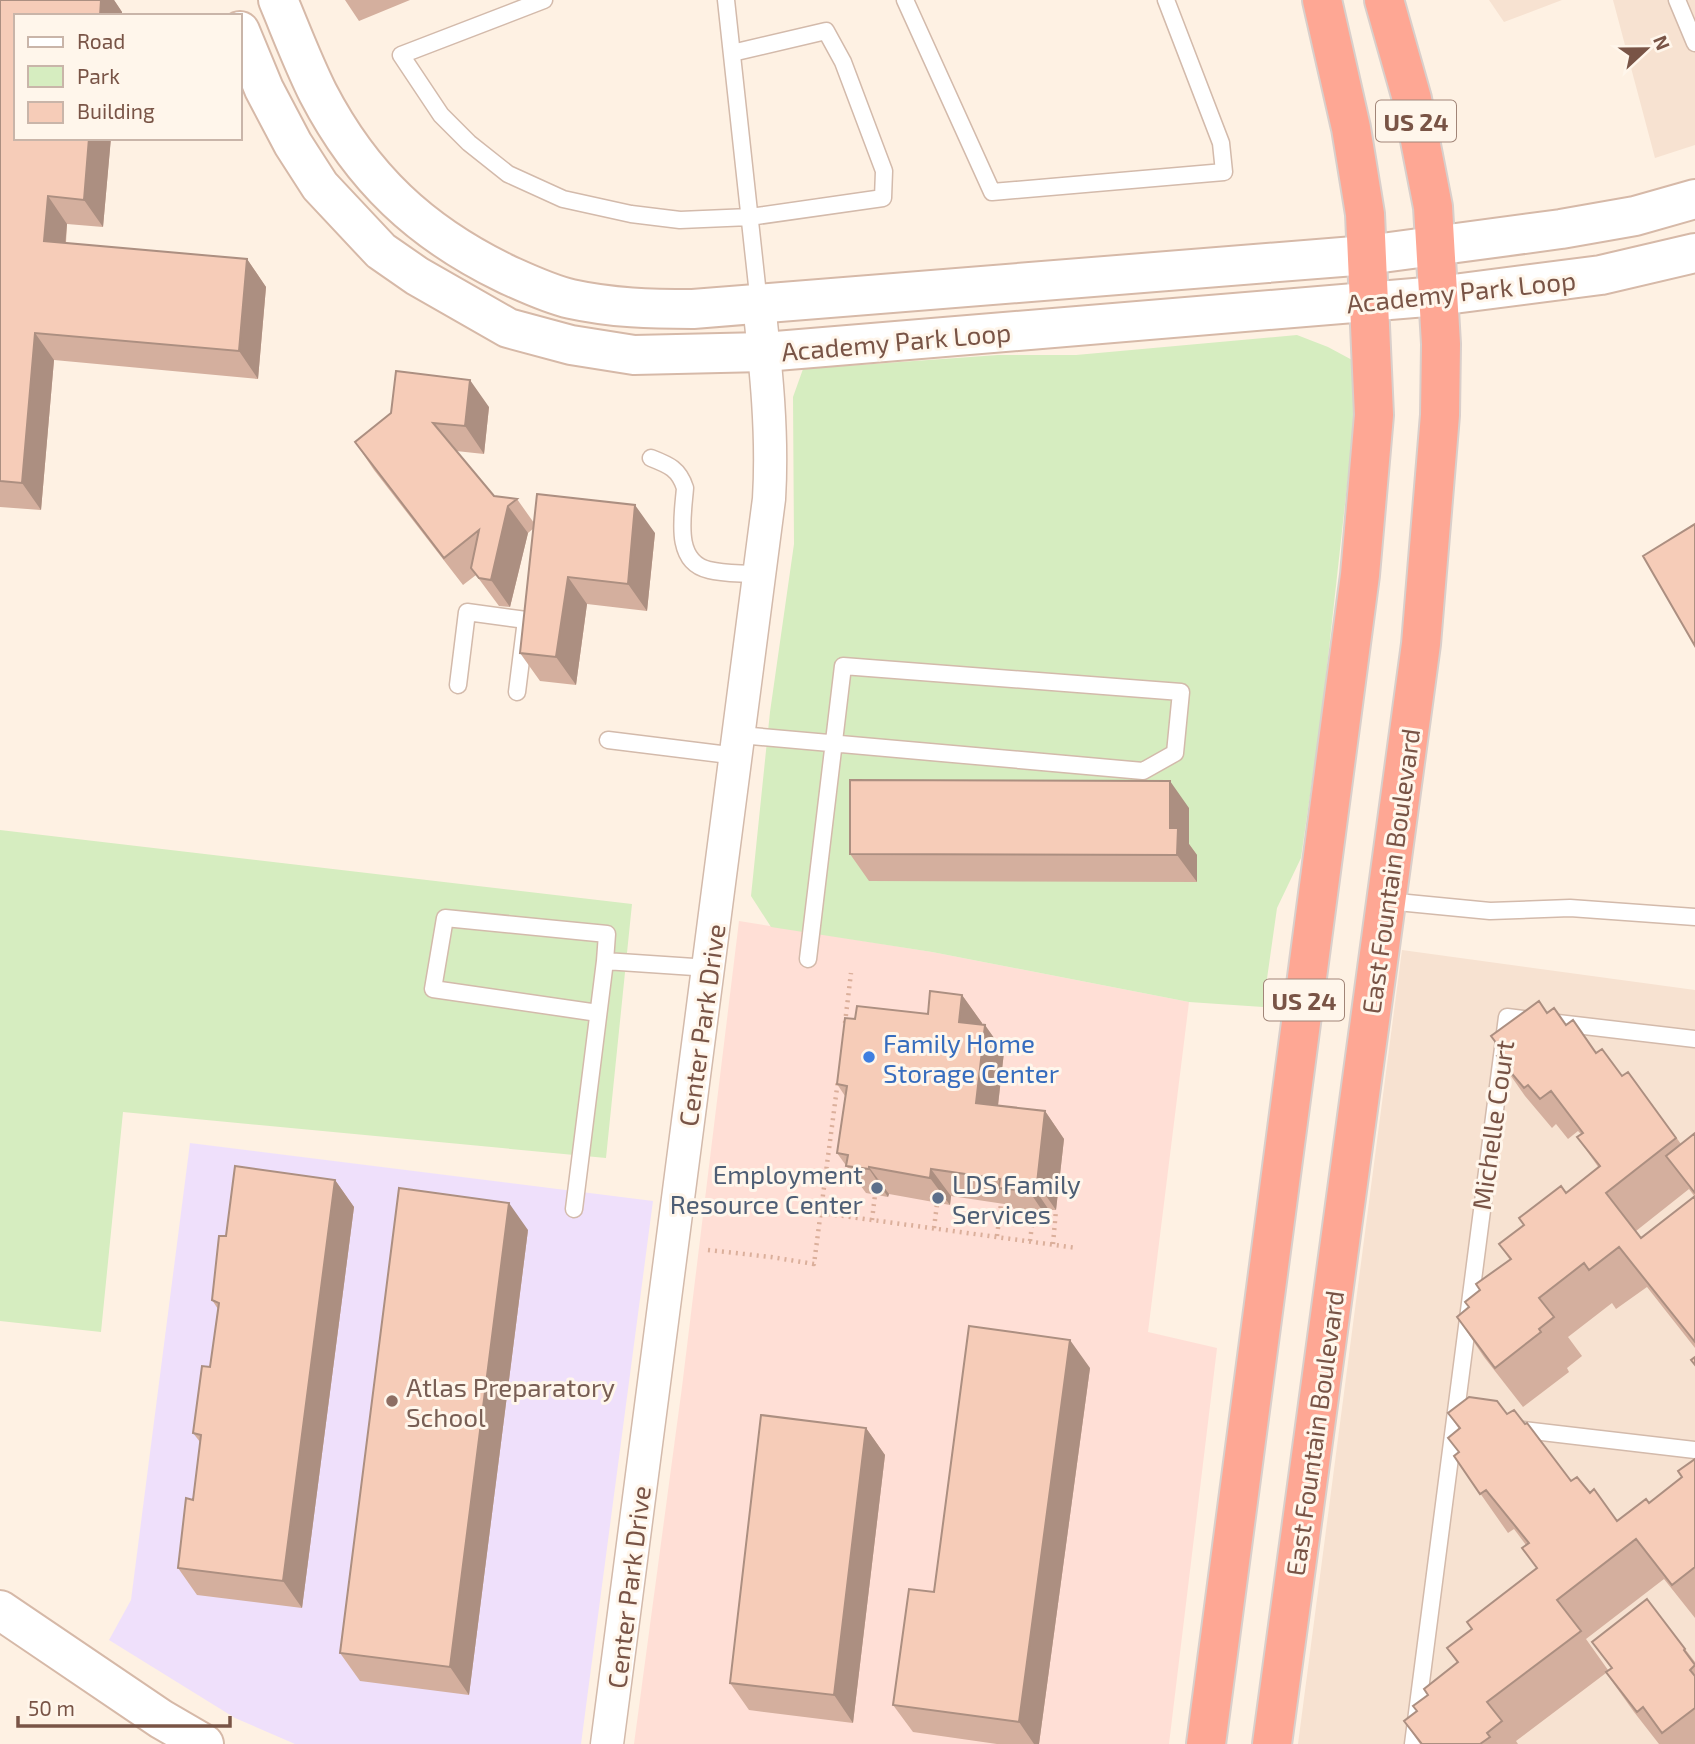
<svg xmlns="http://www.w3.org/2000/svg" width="1695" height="1744" font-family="'Exo 2',sans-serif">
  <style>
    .residential { fill: #f7e2d1 }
    .commercial { fill: #ffdfd6 }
    .education { fill: #efe0fb }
    .green { fill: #d6edc0 }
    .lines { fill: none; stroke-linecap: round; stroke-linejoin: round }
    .lane-casing { stroke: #d3baab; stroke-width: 19 }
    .street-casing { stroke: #d3baab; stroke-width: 35 }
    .secondary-casing { stroke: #d6b9a8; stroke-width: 42 }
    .highway-casing { stroke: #d9cfcb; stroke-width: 42 }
    .path { stroke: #dbaf9b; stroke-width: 4.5; stroke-dasharray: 2 5; stroke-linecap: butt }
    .lane { stroke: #fff; stroke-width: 16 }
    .street { stroke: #fff; stroke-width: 32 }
    .secondary { stroke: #fff; stroke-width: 38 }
    .highway { stroke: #fea794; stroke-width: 38 }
    .wall { fill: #d4af9e; fill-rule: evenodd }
    .shaded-wall { fill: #ac8f81 }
    .building { fill: #f6ccb8; stroke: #ac8f81; stroke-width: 2 }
    .shop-dot { fill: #3f7fe0; stroke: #fff6eb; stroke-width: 2.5 }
    .service-dot { fill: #5c6f8a; stroke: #fff6eb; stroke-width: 2.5 }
    .education-dot { fill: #8d6e63; stroke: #fff6eb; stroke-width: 2.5 }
    .labels { text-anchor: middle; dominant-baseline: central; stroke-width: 6; stroke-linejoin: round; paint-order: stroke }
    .shield { fill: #fff6eb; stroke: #a18578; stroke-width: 2 }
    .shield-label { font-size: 24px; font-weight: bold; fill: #795446 }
    .street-label { font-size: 26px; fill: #795446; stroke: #fff6eb }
    .shop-label { font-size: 26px; fill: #366cbe; stroke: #fff6eb; text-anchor: start }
    .service-label { font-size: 26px; fill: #4e5e75; stroke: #fff6eb; text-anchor: end }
    .education-label { font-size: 26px; fill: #785e54; stroke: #fff6eb; text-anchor: start }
  </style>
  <rect width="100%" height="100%" fill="#fef1e3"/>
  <path class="residential" d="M1489,0H1562L1504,22Z
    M1613,0H1695V145L1655,158Z
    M1402,950L1695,990V1744H1298Z"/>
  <path class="commercial" d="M739,921L932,952L1189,1002L1148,1332L1217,1348L1169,1744H634L682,1387Z"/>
  <path class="education" d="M190,1143L653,1201L581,1744H295L235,1718L109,1640L131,1600Z"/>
  <path class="green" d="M1297,335L1328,347L1354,361L1356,405L1322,712L1301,858L1277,908L1263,1007L1189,1002L932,952L771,927L751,896L770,712L794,544L793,397L803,369L998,355H1076Z
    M0,830L632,904L606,1158L123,1112L101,1332L0,1321Z"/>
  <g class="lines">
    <defs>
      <path id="lane" d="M544,0L401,55L441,115L469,143L508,174L563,199L631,214L680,220L750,217L883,198L884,171L843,62L826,31L732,53
        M726,0L759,304
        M905,0L992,192L1224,172L1221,143L1166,0
        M1677,0L1695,43
        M651,458C669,465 679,469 685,488C683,515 673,562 709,570C725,574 743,573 760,575
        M458,685L467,612L526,620L517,692
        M740,735L1143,771L1175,753L1181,692L843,666L808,959
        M608,740L737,756
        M1387,901L1490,911L1570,908L1695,917
        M598,1013L433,989L445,918L607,934L605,961L709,968
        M574,1209L605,961
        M1515,1429L1695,1450
        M1413,1744L1507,1017L1695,1039"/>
      <path id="street" d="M607,1744L769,499C773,434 766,369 759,304"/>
      <path id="secondary" d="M278,0C291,31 303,63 318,93C362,178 421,233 506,274C526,283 549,294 571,299C612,308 651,309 693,309L1367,255L1561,229L1635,216L1695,199
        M240,31L264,89L293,144L320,186L381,251L417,276L508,328L571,345L634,355L764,352L1438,296L1601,275L1695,253
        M0,1610L161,1719L204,1744"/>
      <path id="highway" d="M1206,1744L1360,575L1374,415L1365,214L1351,128L1322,0
        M1272,1744L1421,644L1440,415L1441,344L1433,207L1412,99L1384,0"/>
    </defs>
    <use href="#lane" class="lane-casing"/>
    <use href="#street" class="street-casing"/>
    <use href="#secondary" class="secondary-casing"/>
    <use href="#highway" class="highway-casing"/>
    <path class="path" d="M845,1023L851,973
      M821,1213L1077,1248
      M872,1220L875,1195
      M934,1228L937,1204
      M997,1236L1001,1204
      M1030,1241L1033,1217
      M1053,1244L1056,1210
      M708,1250L771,1257L814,1264L838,1080"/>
    <use href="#lane" class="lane"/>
    <use href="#street" class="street"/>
    <use href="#secondary" class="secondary"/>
    <use href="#highway" class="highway"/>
  </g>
  <path class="wall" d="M0,0H114L122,12L103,227L67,224L66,243L247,259L266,287L258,379L54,360L41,510L0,507Z
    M345,0H410L359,21Z
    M489,407L484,454L456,451L494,496L517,499L534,523L655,533L647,611L587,604L576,685L540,681L520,653L534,528L528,533L510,607L499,606L476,575L463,585L374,470L355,442Z
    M1189,808V844L1197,855V882L869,881L850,854Z
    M962,995L982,1023L981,1024L1004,1052L998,1106L1045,1111L1064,1139L1056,1210H1049L1048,1219L1018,1215L1011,1205L951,1196L950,1205L889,1194L888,1197L866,1193L837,1153L845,1096L837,1084L855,1019L928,1014Z
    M1547,1013L1566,1025L1622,1076L1628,1072L1681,1144L1695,1133V1348L1647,1287L1616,1309L1612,1303L1568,1337L1582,1356L1567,1368L1569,1372L1523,1407L1484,1357L1457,1317L1469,1307L1480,1291L1510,1260L1499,1244L1599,1168L1577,1137L1581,1134L1578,1131L1568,1139L1556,1124L1552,1128L1525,1096L1497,1056ZM1689,1189L1695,1197L1641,1238L1636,1231Z
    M335,1180L354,1207L302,1608L197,1595L178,1568L193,1500L200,1442L193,1433L210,1367L218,1309L212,1300L226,1236Z
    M528,1230L469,1695L360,1681L340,1653Z
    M1090,1368L1039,1744H997L913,1732L893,1705L934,1592Z
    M1448,1413L1507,1414L1525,1424L1571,1481L1590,1493L1617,1521L1649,1503L1682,1477L1695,1459V1618L1664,1579L1586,1639L1608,1670L1611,1668L1592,1642L1685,1649L1695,1662V1744H1659L1634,1712L1606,1673L1516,1741L1518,1744H1420L1404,1721L1417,1711L1428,1695L1457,1663L1447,1648L1472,1629L1537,1568L1526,1545L1514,1529L1508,1533L1454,1456L1458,1453L1459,1429Z
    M866,1428L885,1455L853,1723L749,1710L730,1683Z"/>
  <path class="shaded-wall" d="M101,0H114L122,12V16H100Z
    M89,138H111L103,227L84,200Z
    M48,196L67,224L63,269L44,241Z
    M247,259L266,287L258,379L239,351Z
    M35,333L54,360L41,510L22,483Z
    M470,380L489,407L484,454L465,426Z
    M635,505L655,533L647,611L628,584Z
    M508,506L528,533L510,607L491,580Z
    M568,577L587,604L576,685L556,657Z
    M1170,781L1189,808V844L1197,855V882L1177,855L1170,828Z
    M962,995L982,1023L979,1049L959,1022Z
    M985,1025L1004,1052L995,1131L976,1103Z
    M1045,1111L1064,1139L1056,1210L1037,1183Z
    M869,1167L889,1194L888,1197L869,1169Z
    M931,1169L951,1196L950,1205L930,1178Z
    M335,1180L354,1207L302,1608L283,1581Z
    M1030,1182L1049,1210L1048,1219L1029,1191Z
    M509,1203L528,1230L469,1695L450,1667Z
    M1070,1340L1090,1368L1039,1744H1034L1019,1722Z
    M866,1428L885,1455L853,1723L834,1695Z"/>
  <path class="building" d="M0,0H101L100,16H16V138H89L84,200L48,196L44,241L247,259L239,351L35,333L22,483L0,481Z
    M396,371L470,380L465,426L433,423L494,496L517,499L508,506L491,580L479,578L471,568L479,530L444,558L355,442L391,413Z
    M537,494L635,505L628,584L568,577L556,657L520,653Z
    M1695,524V646L1643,556Z
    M850,780L1170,781V828H1178L1177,855L850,854Z
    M930,991L962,995L959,1022L985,1025L976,1103L1045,1111L1037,1183L1030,1182L1029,1191L999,1188L1000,1179L931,1169L930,1178L869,1167V1169L846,1166L848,1155L837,1153L847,1086L837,1084L845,1018L855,1019L857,1006L928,1014Z
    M1539,1001L1547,1013L1554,1008L1566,1025L1573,1020L1596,1053L1602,1049L1622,1076L1628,1072L1676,1138L1606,1193L1641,1238L1695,1196V1342L1619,1247L1589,1270L1584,1263L1539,1298L1554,1317L1539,1329L1541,1332L1495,1368L1457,1317L1469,1307L1465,1302L1480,1290L1476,1284L1511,1259L1499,1244L1524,1225L1519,1218L1561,1186L1566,1193L1600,1166L1577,1137L1583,1133L1551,1091L1540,1099L1528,1085L1524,1088L1497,1056L1503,1052L1491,1036Z
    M1695,1133V1193L1666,1156Z
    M235,1166L335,1180L283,1581L178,1568L186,1498L193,1500L201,1435L193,1433L202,1366L210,1367L219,1303L212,1300L219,1236H226Z
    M399,1188L509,1203L450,1667L340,1653Z
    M969,1326L1070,1340L1019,1722L893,1705L909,1589L934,1592Z
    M1695,1357V1365L1691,1360Z
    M1469,1397L1497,1401L1507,1414L1514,1410L1525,1424L1527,1423L1571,1481L1577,1477L1590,1493L1594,1489L1617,1521L1646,1499L1649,1503L1682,1477L1678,1471L1695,1459V1567L1672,1585L1636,1539L1557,1600L1581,1631L1487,1702L1502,1721L1487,1733L1490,1737L1480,1744H1422L1404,1721L1417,1711L1413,1706L1428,1695L1424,1689L1458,1662L1447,1648L1472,1629L1467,1622L1537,1568L1522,1548L1529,1543L1486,1490L1480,1494L1454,1456L1459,1452L1448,1438L1460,1428L1448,1413Z
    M761,1415L866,1428L834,1695L730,1683Z
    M1647,1599L1685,1649L1684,1650L1695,1665L1690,1670L1695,1676V1708L1662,1733L1643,1707L1637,1712L1606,1672L1612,1668L1592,1642Z"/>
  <circle class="shop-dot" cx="869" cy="1057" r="7"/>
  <g class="service-dot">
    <circle cx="877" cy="1188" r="7"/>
    <circle cx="938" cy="1198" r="7"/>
  </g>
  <circle class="education-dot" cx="392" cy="1401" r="7"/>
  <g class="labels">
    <g class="shield">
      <rect x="1376" y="100.5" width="80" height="41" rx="5"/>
      <rect x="1264" y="979.5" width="80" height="41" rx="5"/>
    </g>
    <g class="shield-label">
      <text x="1416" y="121">US 24</text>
      <text x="1304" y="1000">US 24</text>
    </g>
    <g class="street-label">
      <text transform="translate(1461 291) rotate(-6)">Academy Park Loop</text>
      <text transform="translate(896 341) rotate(-5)">Academy Park Loop</text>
      <text transform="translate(1390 871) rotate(-82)">East Fountain Boulevard</text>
      <text transform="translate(701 1025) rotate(-82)">Center Park Drive</text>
      <text transform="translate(1492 1125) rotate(-82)">Michelle Court</text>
      <text transform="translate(1314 1433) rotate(-82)">East Fountain Boulevard</text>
      <text transform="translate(628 1587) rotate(-83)">Center Park Drive</text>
    </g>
    <g class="shop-label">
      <text x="883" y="1042">Family Home<tspan x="883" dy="30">Storage Center</tspan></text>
    </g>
    <g class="service-label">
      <text x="863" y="1173">Employment<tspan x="863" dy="30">Resource Center</tspan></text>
      <text x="952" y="1183" text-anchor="start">LDS Family<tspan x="952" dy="30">Services</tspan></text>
    </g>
    <g class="education-label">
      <text x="406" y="1386">Atlas Preparatory<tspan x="406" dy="30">School</tspan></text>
    </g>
  </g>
  <rect x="14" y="14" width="228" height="126" fill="#fff6eb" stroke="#c9b5a9" stroke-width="2"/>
  <rect x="28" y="37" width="35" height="10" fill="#ffffff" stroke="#c9b5a9" stroke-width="2"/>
  <text x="77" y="49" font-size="21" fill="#795446">Road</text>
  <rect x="28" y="66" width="35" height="21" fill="#d6edc0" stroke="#c9b5a9" stroke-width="2"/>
  <text x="77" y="84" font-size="21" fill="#795446">Park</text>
  <rect x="28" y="102" width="35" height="21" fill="#f6ccb8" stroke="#c9b5a9" stroke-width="2"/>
  <text x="77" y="119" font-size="21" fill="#795446">Building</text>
  <g transform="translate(1646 49) rotate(68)" stroke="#fff6eb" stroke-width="5" paint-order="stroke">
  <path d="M0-5L12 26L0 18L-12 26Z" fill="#795446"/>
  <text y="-10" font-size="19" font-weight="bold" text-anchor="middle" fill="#795446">N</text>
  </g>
  <path d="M18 1716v10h212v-10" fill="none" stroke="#795446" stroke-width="3.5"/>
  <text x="28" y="1716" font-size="21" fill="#795446" stroke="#fff6eb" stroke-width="5" paint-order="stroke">50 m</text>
</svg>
